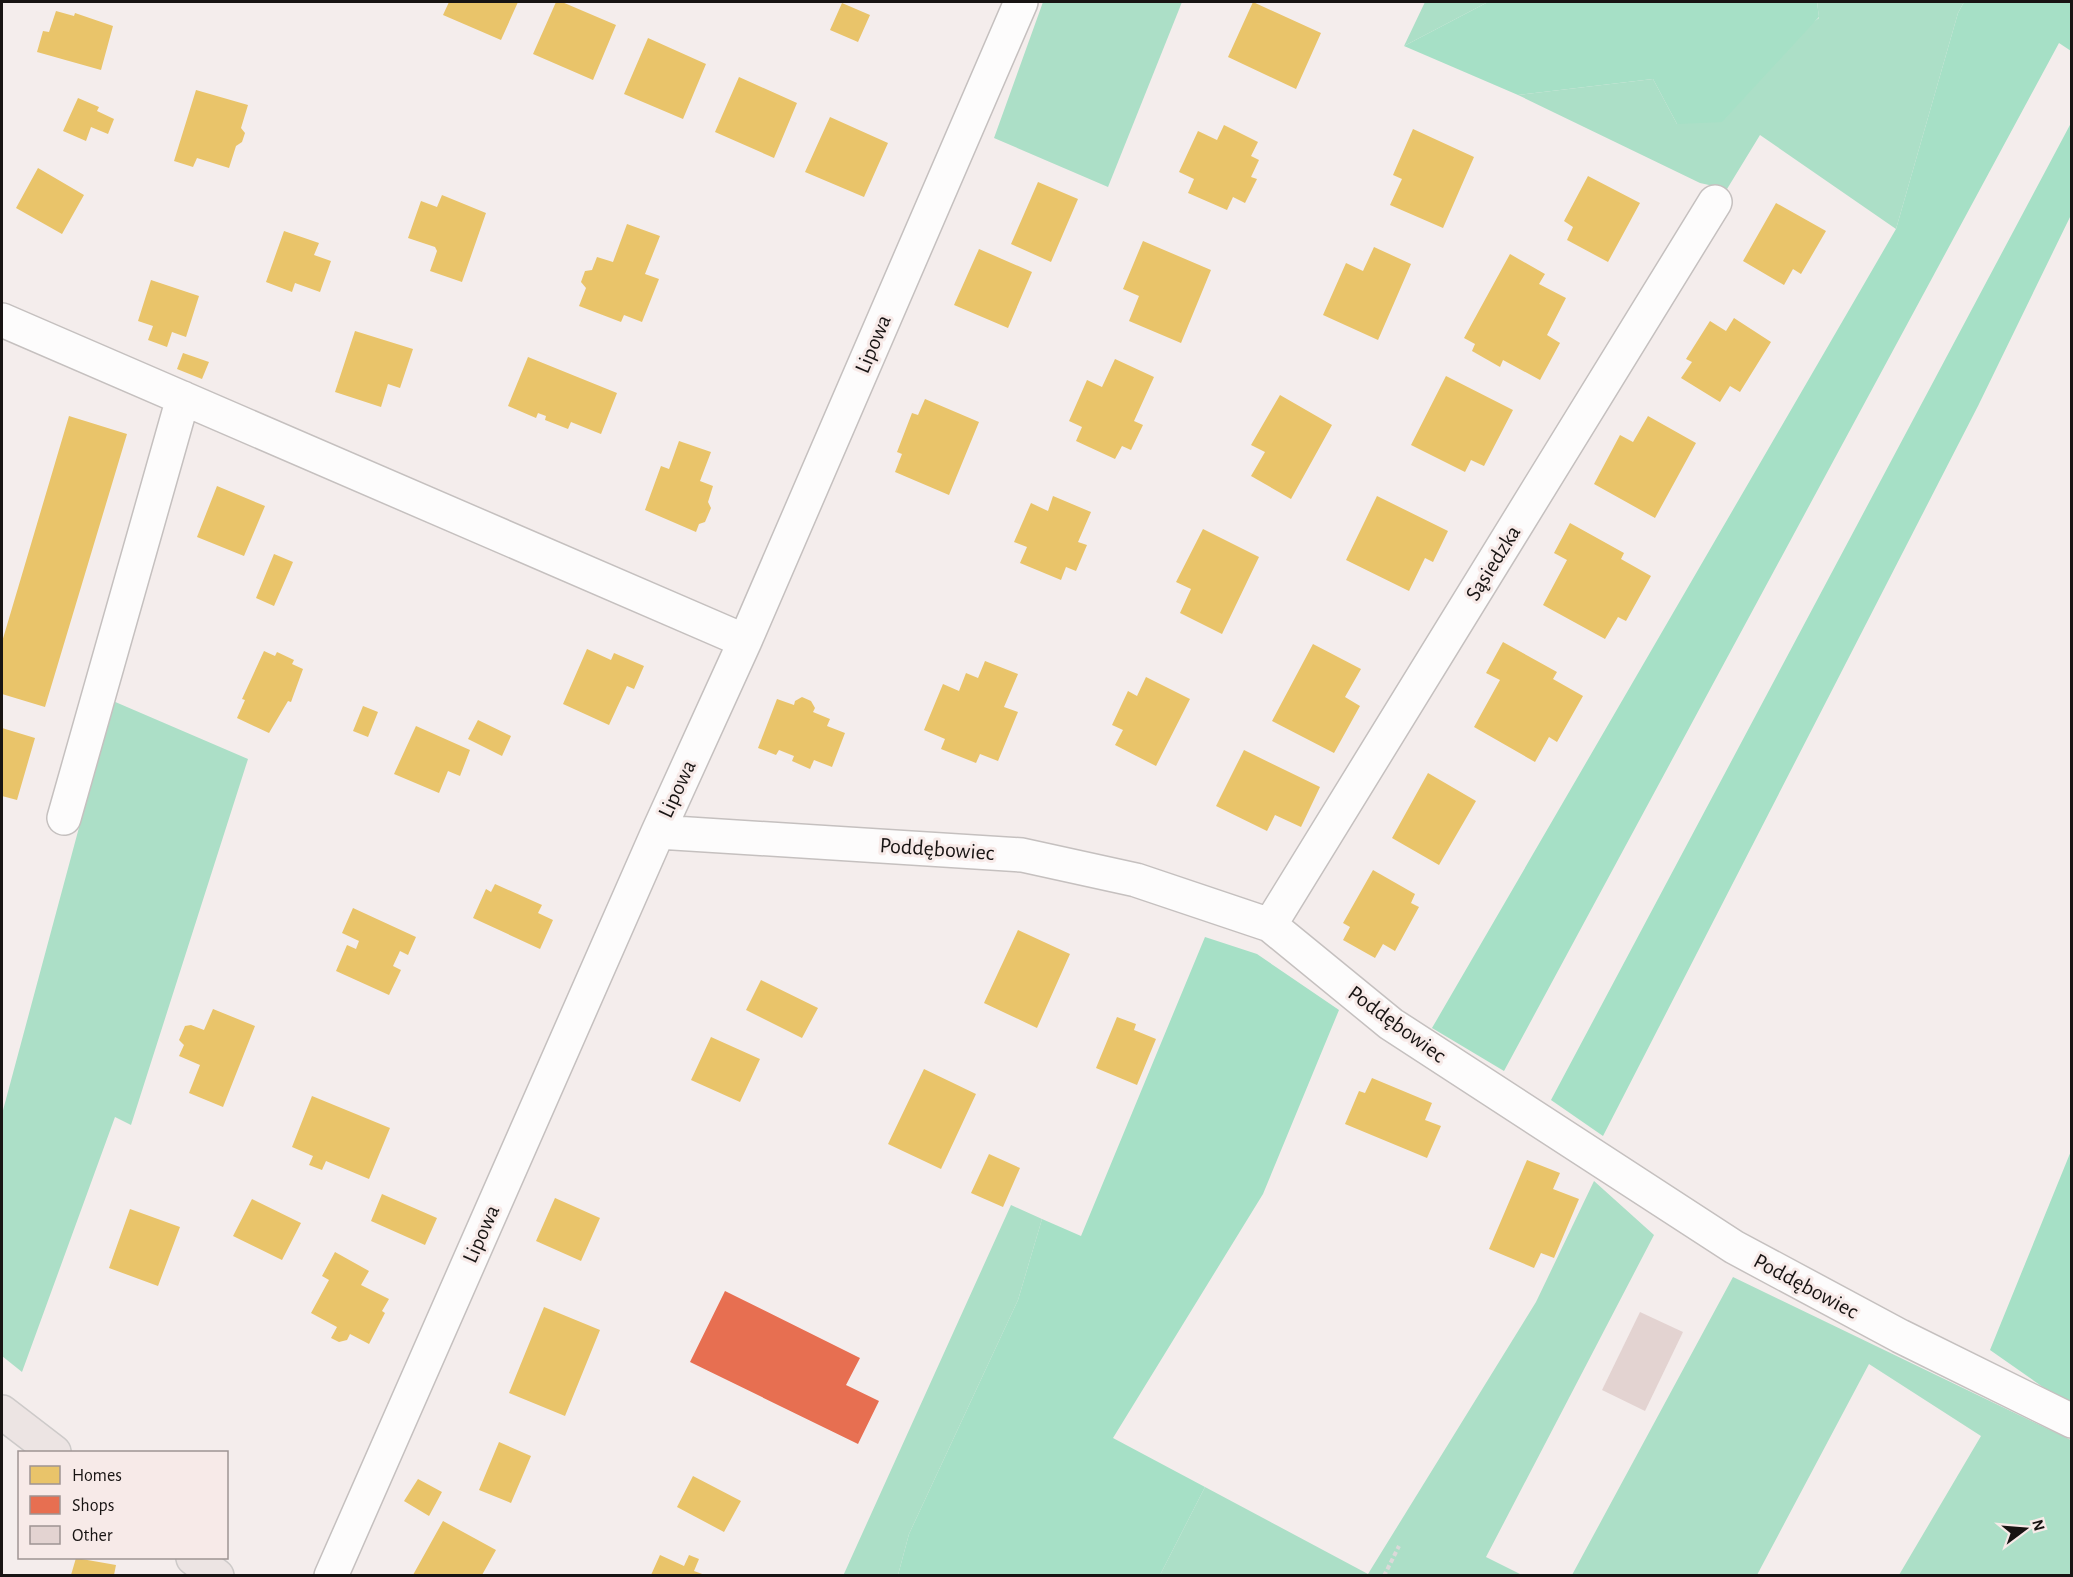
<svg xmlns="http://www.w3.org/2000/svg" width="2073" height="1577" font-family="'Alegreya Sans',sans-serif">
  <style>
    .green { fill: #acdfc7 }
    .forest { fill: #a6e0c6 }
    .homes { fill: #e9c46a }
    .shops { fill: #e76f51 }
    .building { fill: #e3d3d1 }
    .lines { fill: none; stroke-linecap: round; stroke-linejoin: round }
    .minor-casing { stroke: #c5c0bf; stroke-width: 36 }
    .major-casing { stroke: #cdcac9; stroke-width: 36 }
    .path { stroke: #dcd9d9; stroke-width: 4; stroke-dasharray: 4.5 3; stroke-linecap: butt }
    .minor { stroke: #fdfcfc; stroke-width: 33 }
    .major { stroke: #ece4e3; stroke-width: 33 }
    .labels { text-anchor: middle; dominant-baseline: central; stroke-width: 6; stroke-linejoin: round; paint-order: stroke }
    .street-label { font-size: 22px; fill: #181413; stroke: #f7eae8 }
  </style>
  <rect width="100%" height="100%" fill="#f4edec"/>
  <path class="green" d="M1043,2H1182L1108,187L994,138Z
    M1425,2H1488L1404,46Z
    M1817,2H1964L1958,13L1896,229L1760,135L1727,189L1700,183L1518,95L1653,79L1677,124L1819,18Z
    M113,701L248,759L131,1125L115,1117L22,1372L2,1356V1114Z
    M1594,1181L1654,1235L1486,1557L1522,1575H1160L1205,1487L1368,1574L1536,1302Z
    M1011,1205L1042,1219L1018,1300L909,1534L898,1575L843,1576Z
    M1733,1277L2071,1440V1575H1899L1981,1436L1869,1364L1757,1575H1572Z"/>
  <path class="forest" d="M1488,2H1817L1819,17L1722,122L1677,124L1653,79L1518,95L1404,46Z
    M1964,2H2071V51L2059,43L1504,1071L1432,1028L1896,229L1958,13Z
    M2071,123V215L1978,406L1603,1136L1551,1100Z
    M1205,937L1257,954L1339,1010L1263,1194L1113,1438L1205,1487L1160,1575H898L909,1534L1018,1300L1042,1219L1081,1236Z
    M2071,1151L2072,1402L2070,1406L1990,1350Z"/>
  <path class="homes" d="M449,2H518L501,40L443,15Z
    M556,2H562L616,25L593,80L533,54Z
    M1253,2L1321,33L1296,89L1228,57Z
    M842,3L870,15L858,42L830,30Z
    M56,11L74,16L75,13L113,26L101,70L37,52L43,31L49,32Z
    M648,38L706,64L683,119L624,94Z
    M739,77L797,103L774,158L715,132Z
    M196,90L248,105L241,128L245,133L242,142L236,146L229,168L197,158L193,167L174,161Z
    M78,98L99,107L97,111L114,119L108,134L91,127L86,141L63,131Z
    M830,117L888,143L864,197L805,172Z
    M1224,125L1258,142L1251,156L1259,160L1251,177L1257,179L1245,203L1233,197L1227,210L1188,193L1194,179L1179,172L1198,131L1217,140Z
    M1413,129L1474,157L1443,228L1390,205L1402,179L1393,175Z
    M38,168L84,195L62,234L16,208Z
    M1588,176L1640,203L1608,262L1567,240L1573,227L1564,221Z
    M1038,182L1078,199L1051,262L1011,244Z
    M442,195L486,213L462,282L430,271L437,251L435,247L408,238L421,201L437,207Z
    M1776,203L1826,231L1801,274L1793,269L1784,285L1743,261Z
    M627,224L660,236L645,274L659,279L642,322L624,315L621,322L579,306L586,288L581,282L585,271L592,270L597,257L613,262Z
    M284,231L319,243L314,255L331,261L320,292L295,283L292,292L266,282Z
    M1143,241L1211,270L1181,343L1129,321L1139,296L1123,289Z
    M1374,247L1411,264L1378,340L1323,315L1346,263L1363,271Z
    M979,249L1032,272L1008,328L954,305Z
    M1510,254L1545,274L1539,284L1566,298L1547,335L1560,343L1540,380L1503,360L1500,367L1472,351L1475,344L1464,338Z
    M151,280L199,296L186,337L172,332L167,347L148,340L153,326L138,321Z
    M1734,318L1771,342L1740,392L1730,386L1720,402L1681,378L1692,362L1686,359L1710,321L1726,331Z
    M355,331L413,349L400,388L388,384L381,407L335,392Z
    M183,353L209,362L202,379L177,369Z
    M528,357L617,393L601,434L571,422L568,429L545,420L546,416L538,413L536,418L508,406Z
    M1115,359L1154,377L1134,421L1143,425L1131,450L1122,446L1115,459L1076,441L1082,427L1069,421L1087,380L1102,387Z
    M1446,376L1513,410L1484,466L1471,460L1465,472L1411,445Z
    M1280,395L1332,425L1291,499L1251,476L1265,452L1251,445Z
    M925,399L979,422L949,495L895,472L902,454L897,452L912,413L918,415Z
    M69,416L127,434L45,707L2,694V642Z
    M1648,416L1696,443L1655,518L1594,484L1620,435L1633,442Z
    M679,441L711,452L700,481L713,486L708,502L711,508L705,522L699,524L696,532L645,510L661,466L669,469Z
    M217,486L265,506L244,556L197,537Z
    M1053,496L1091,512L1078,542L1087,545L1076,571L1066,567L1061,580L1020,563L1027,547L1014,542L1031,503L1048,511Z
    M1377,496L1448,531L1433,562L1425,558L1409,591L1346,560Z
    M1570,523L1624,553L1621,559L1651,576L1626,621L1618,617L1605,639L1543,605L1567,560L1554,553Z
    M1203,529L1259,557L1222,634L1180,613L1191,589L1176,582Z
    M274,554L293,562L274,606L256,598Z
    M1503,642L1557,672L1553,679L1583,696L1557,742L1549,737L1535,762L1474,727L1500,680L1486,673Z
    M1313,644L1361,669L1345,697L1360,706L1334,753L1272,721Z
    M587,649L611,660L614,653L644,666L634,689L627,686L609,725L563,704Z
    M264,651L275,656L277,652L294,660L292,664L303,669L291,702L288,701L269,733L237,718L245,700L242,699Z
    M985,661L1018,674L1004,707L1018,712L998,761L980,754L976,763L941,749L945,739L924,730L943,684L959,691L966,673L978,678Z
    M1146,677L1190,699L1156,766L1115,745L1123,730L1112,725L1128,691L1137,696Z
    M802,697L811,701L815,708L813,712L830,719L827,726L845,733L832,767L814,760L810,769L792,761L794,756L779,750L776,755L758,748L777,699L794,705L795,701Z
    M363,706L378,712L368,737L353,731Z
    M478,720L511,736L502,756L468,739Z
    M416,726L470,750L460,776L448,771L439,793L394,774Z
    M2,728L35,738L17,800L2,796Z
    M1244,750L1320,787L1301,827L1275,815L1267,831L1216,806Z
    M1428,773L1476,801L1439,865L1392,838Z
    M1373,870L1415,894L1411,903L1419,907L1395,951L1383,944L1375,958L1343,940L1350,927L1343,923Z
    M495,884L542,905L538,913L553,920L540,949L473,918L486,889L491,892Z
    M353,908L416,937L408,955L400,951L393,966L401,970L389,995L336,971L347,945L356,949L359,941L342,933Z
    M1018,930L1070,954L1037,1028L984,1003Z
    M761,980L818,1008L802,1038L746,1010Z
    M213,1009L255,1026L223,1107L189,1093L200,1065L179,1056L184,1045L179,1040L185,1026L191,1025L204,1030Z
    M1117,1017L1136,1024L1134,1030L1156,1039L1137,1085L1096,1068Z
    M711,1037L760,1059L740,1102L691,1080Z
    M924,1069L976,1094L941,1169L888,1144Z
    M1372,1078L1432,1103L1425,1120L1441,1126L1427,1158L1345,1124L1359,1091L1365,1093Z
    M312,1096L390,1128L369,1179L326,1161L322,1170L309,1165L313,1156L292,1147Z
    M989,1154L1020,1168L1003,1207L971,1193Z
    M1527,1160L1560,1173L1553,1189L1579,1199L1554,1258L1541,1253L1534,1268L1489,1249Z
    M382,1194L437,1218L425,1245L371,1221Z
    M555,1198L600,1218L581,1261L536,1241Z
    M252,1199L301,1223L282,1260L233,1236Z
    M130,1209L180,1227L158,1286L109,1268Z
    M335,1252L369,1271L361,1285L389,1299L382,1311L385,1313L369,1344L350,1334L347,1340L339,1342L331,1338L337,1327L311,1313L329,1280L322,1276Z
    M544,1307L600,1330L565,1416L509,1393Z
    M499,1442L531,1456L511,1503L479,1490Z
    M693,1476L741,1501L724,1532L677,1507Z
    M418,1479L442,1492L429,1516L404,1501Z
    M443,1521L496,1550L482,1575H413Z
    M660,1555L684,1566L689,1555L699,1559L694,1571L705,1575H651Z
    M76,1558L116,1565L114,1575H71Z"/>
  <path class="shops" d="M725,1291L860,1358L846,1385L879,1401L858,1444L690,1362Z"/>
  <path class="building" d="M1640,1312L1683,1332L1645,1411L1602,1390Z"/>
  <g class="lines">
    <defs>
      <path id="minor" d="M2,320L745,641
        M64,818L183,398
        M658,832L1022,855L1136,880L1270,925L1391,1024L1734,1247L1900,1336L2072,1421
        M1270,925L1715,202
        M331,1576L658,832L745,641L1021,2"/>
      <path id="major" d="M2,1412L54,1452
        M193,1558L217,1576"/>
    </defs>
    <use href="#minor" class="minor-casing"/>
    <use href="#major" class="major-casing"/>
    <path class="path" d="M1384,1576L1399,1546"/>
    <use href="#minor" class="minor"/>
    <use href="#major" class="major"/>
  </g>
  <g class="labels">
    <g class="street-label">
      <text transform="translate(873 344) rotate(-67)">Lipowa</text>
      <text transform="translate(1493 563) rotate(-58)">Sąsiedzka</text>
      <text transform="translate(677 789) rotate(-65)">Lipowa</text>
      <text transform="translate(937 849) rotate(4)">Poddębowiec</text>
      <text transform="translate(1397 1024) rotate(36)">Poddębowiec</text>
      <text transform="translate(481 1234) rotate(-66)">Lipowa</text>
      <text transform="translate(1806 1286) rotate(28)">Poddębowiec</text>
    </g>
  </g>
  <rect width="2073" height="1577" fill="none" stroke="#181413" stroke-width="6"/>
  <rect x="18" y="1451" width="210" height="108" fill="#f7eae8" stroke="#9e9493" stroke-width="1.5"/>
  <rect x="30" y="1466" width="30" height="18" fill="#e9c46a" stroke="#9e9493" stroke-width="1.5"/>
  <text x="72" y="1481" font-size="18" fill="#181413">Homes</text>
  <rect x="30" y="1496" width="30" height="18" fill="#e76f51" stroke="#9e9493" stroke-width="1.5"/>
  <text x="72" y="1511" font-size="18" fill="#181413">Shops</text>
  <rect x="30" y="1526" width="30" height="18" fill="#e3d3d1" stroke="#9e9493" stroke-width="1.5"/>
  <text x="72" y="1541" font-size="18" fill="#181413">Other</text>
  <g transform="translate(2025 1529) rotate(74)" stroke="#f7eae8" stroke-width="4.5" paint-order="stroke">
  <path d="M0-4.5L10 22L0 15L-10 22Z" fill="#181413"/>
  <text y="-9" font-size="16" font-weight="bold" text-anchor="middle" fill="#181413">N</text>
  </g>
</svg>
